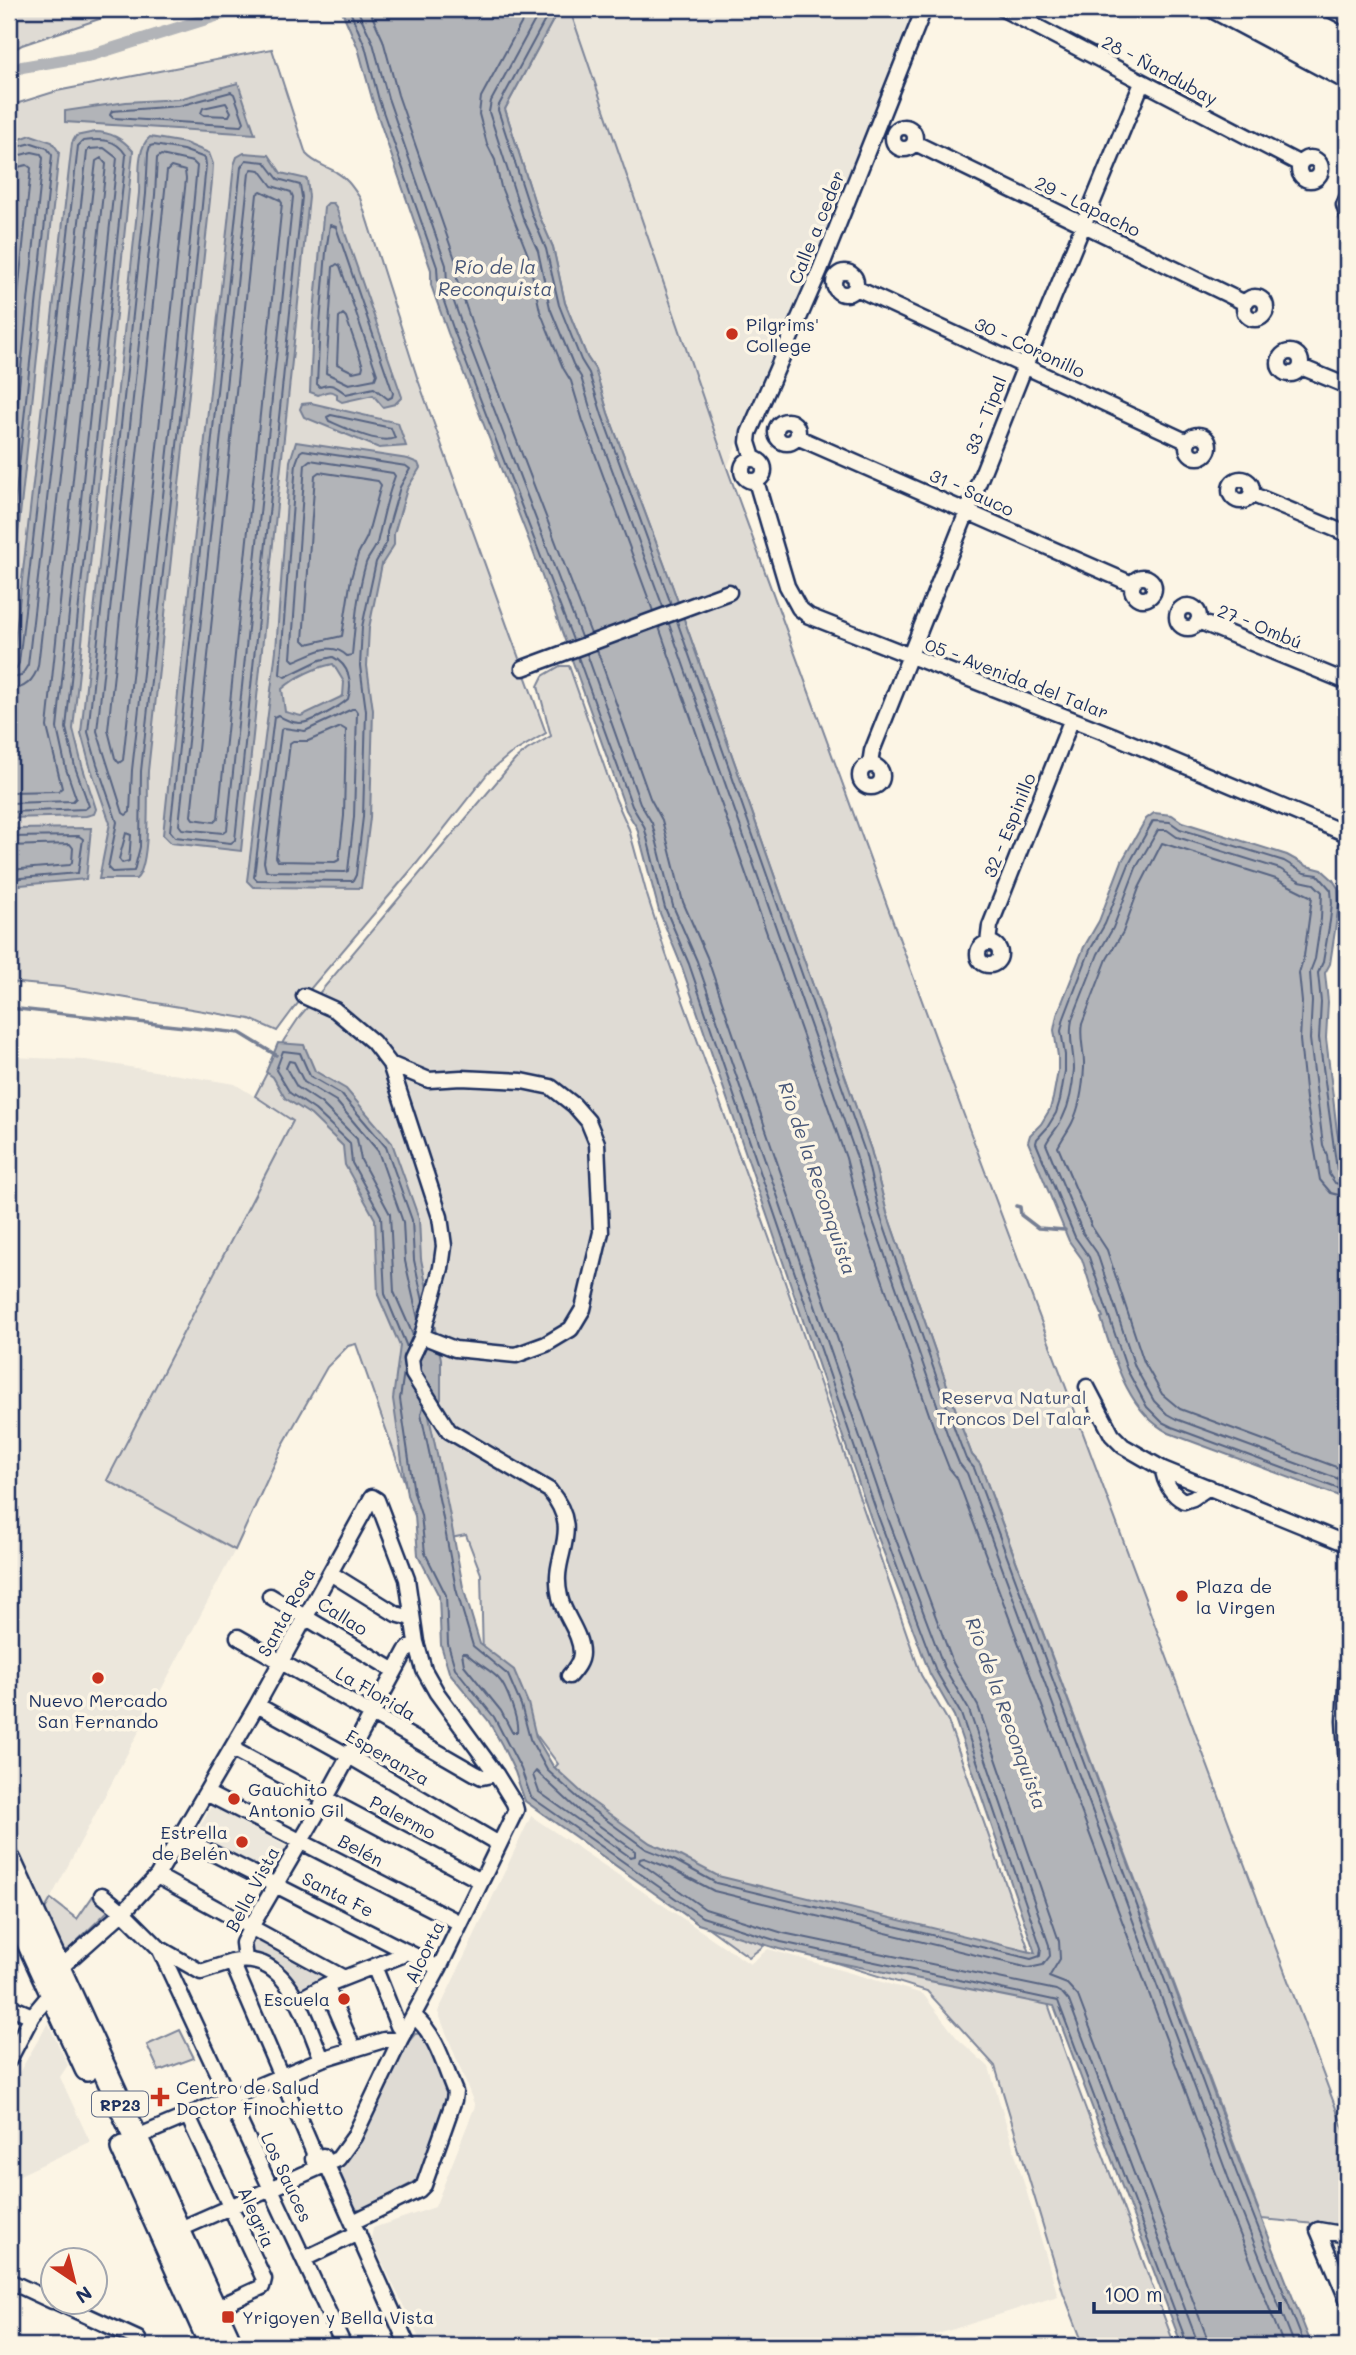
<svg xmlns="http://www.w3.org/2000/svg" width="1356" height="2355" font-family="Mali,sans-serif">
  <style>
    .built { fill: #ece7dc }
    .green { fill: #dfdbd4; stroke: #7d8599; stroke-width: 2 }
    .water { fill: #b2b4b8; stroke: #767f94; stroke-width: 2; fill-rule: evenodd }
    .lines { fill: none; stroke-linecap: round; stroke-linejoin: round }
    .shore { stroke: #576482; stroke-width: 2 }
    .stream { stroke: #767f94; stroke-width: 3.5 }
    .canal { stroke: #b2b4b8; stroke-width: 12 }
    .minor-casing { stroke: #1b2f5e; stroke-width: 19 }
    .secondary-casing { stroke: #1b2f5e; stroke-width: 26 }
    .primary-casing { stroke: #1b2f5e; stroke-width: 28 }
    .minor { stroke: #fcf5e5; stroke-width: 14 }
    .secondary { stroke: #fcf5e5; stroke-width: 21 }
    .primary { stroke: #fcf5e5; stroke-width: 23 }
    .rail { stroke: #1b2f5e; stroke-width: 3.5; stroke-dasharray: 10 5; stroke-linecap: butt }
    .poi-dot { fill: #c8321e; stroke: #fcf5e5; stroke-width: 2.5 }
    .labels { text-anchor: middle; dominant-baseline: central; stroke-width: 7; stroke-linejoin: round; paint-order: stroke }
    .shield { fill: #fcf5e5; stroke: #5e6a86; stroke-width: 2 }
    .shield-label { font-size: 16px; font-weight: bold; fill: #1b2f5e }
    .street-label { font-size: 18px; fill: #1b2f5e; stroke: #fcf5e5 }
    .poi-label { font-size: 18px; fill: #1b2f5e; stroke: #fcf5e5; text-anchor: start }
    .park-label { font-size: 18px; fill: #425176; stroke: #fcf5e5 }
    .water-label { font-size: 19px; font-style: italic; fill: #485779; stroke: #fcf5e5 }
  </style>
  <rect width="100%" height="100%" fill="#fcf5e5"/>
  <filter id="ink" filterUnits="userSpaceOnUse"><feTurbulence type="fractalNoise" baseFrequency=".0143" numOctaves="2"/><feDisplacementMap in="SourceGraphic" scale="14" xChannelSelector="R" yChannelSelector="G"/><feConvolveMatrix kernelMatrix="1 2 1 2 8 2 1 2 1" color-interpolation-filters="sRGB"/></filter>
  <g filter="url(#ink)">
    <path class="built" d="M574,9H917L727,468L577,32L572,16Z
      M9,1057L86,1060L235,1084L294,1121L107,1480L235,1550L44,1911L9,1833Z
      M212,1805L289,1848L273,1878L194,1837Z
      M531,1816L750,1964L768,1949L923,1994L957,2038L989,2067L1058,2296L900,2346H423L371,2239L373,2228L435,2207L475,2106L438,2012Z
      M48,2023L68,2065L60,2077L90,2142L9,2180V2090Z"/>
    <path class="green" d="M9,9H129L22,45L9,52Z
      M559,9L572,16L727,468L962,1110L1347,2138V2227L1262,2219L980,1464L972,1455L963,1431L887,1213L871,1150L673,588L608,413L595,370L587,357L565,303L553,247L538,213L505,109Z
      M272,49L306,154C315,164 324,165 336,172C347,178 353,188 360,198L417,377L546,733L509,755L488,773L417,863L294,1008L277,1031L250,1019L62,987L9,982V106L57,91Z
      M560,666H569L616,800L629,829L647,895L666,954L779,1265L921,1675L948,1721L1076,2083L1175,2346H1084L1063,2292L995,2066L927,1991L769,1942L749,1957L528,1797L558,1764L526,1721L483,1657L481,1574L466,1535L426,1543L356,1344L348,1346L327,1367L284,1443L235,1550L107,1480L293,1121L255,1096L284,1040L300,1016L515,760L527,750L551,736L538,686L543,676Z
      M95,1893L113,1906L69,1949L61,1952L44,1911L51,1899L77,1919Z
      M253,1940H259L327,1975L328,1979L302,1992L297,1991L286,1971L250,1952L249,1948Z
      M180,2030L194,2058L159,2071L147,2045Z
      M423,2033L451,2093L420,2179L362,2210L351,2207L337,2172L359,2143L409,2041L415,2034Z"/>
    <path class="water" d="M341,9H559L505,109L538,213L553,247L565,303L587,357L595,369L608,413L673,588L871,1150L887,1213L963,1431L972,1455L980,1464L1243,2172L1312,2346H1182L1054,2006L835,1962L779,1949L698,1924L525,1801L515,1772L502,1745L488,1720L449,1672L441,1645L439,1596L418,1555L415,1516L407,1495L393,1399L400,1346L378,1295L375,1219L345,1165L343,1146L311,1115L285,1098L273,1077L266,1072L278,1043L304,1045L315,1071L346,1089L392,1143L419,1219L421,1259L441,1359V1399L428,1412L448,1506L463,1587L480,1644L514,1670L528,1703L536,1737L553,1766L590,1800L650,1843L678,1855L718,1876L1035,1953L954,1716L930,1674L871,1519L682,967L659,911L637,828L626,810L530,543L448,333L431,285V270L373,102L358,48Z
      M238,83L255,134L65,122V111L126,102L179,99Z
      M95,132C111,132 123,139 133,151L73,729L82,765L96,809L94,814L86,816L9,818V693L72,143L76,136Z
      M31,135L52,142L59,152L9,618V143Z
      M150,137L185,143L209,153L213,164L212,181L148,771C147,793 151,867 136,879H99L110,823L90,766L81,733L139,193C140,177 136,148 150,137Z
      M244,153L269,155L281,173L307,179L309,197L241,851L171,843L163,835L234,165L237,157Z
      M328,203H333L336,207L402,397L395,404L383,407L373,395L342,402L337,399V394C329,389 325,393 318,395L310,392L313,323L324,207Z
      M311,403L398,423L406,446L379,448L304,417L300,409L302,404Z
      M296,442L408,459L418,463L420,468L407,489L394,534V545L382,564L369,628L367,666L373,710L370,818L361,888L253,887L247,881L276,650L290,461ZM333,664L344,682L343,696L301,716L285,712L282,689C296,677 314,668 333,664Z
      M1154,813L1172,815L1182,822L1287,855L1307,866L1322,870L1333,880L1338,888L1339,904L1330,964L1325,973L1328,1002L1326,1038L1337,1131L1347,1181V1499L1169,1433C1128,1412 1114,1359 1101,1318L1103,1317L1093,1294L1082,1259L1069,1241L1028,1142L1030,1135L1041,1124L1050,1109L1053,1098L1058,1071V1056L1054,1030L1057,1015L1084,947L1099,921L1122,861L1146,819Z
      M91,828L86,879L10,886L12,829Z"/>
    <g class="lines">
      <path class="shore" d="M349,9L365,46L379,100L437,267L438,284L454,331L573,640
        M357,9L373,43L388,98L446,265L447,282L463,328L581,637
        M369,9L383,40L398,95L456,262L457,280L472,324L591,634
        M529,9L481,97L479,114L487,144L495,160L501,187L528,255L540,311L563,368L571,381L583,421L653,611
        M541,9L491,101L489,112L523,218L538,251L550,308L573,364L581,377L593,418L663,607
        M551,9L499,105L498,110L532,215L546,249L559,305L581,360L589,373L602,415L671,604
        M231,92L234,94L244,122L241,126L113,118L110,115L112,111L179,106Z
        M226,103L231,112L229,116L204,115L201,113L203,108Z
        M154,145L183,150L205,158L206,165L188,346L141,771L140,847L134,871L112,872L108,868L117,822L97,764L88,732L146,194L148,153L150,146Z
        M9,149L32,143L47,148L52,155L9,560
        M161,155L193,162L197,166L180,345L132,770L130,812L126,815L123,813L97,731L155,195L157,158Z
        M9,158L32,152L41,154L43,158L9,483
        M246,160L265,162L278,179L300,185L302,197L235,840L231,843L175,837L170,831L241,167Z
        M171,167L185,171L186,179L123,760L119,763L115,758L108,730L167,171Z
        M9,169L27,165L31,168L9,382
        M252,169L260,170L272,186L291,192L293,197L227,830L223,833L182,829L179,825L249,173Z
        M261,191L280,200L282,203L218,818L214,822L193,819L191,816L257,194Z
        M330,225L336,227L393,393L392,397L388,399L374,388L346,394C337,387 332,382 320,387L317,384L320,324L326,252Z
        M337,264L340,266L377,374L375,379L349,384L326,373L333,267Z
        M343,314L346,317L363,366L362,370L353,372L337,364L339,317Z
        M331,415L391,428L395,438C380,445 345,428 329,421L327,417Z
        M303,450L406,466L410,469L400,487L387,532V542L376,562L362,627L360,666L366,711L363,817L356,875L353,881L257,880L254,877L274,717L278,715C283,719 293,723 300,723C312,723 339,707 348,699C353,683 349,665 333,657L320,660L285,677L280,674L296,463L300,452Z
        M310,460L393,473L395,476C387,497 383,518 378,539C377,548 369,555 366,563C357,594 355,624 352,655L347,656C331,640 313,654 294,661L291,658L305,464Z
        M319,472L378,481L381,485L367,537L358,554L351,578L342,636L307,644L303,640L315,475Z
        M677,621L865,1152L880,1215L956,1433L966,1459L974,1468L1237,2174L1305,2346
        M669,624L856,1155L872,1218L948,1436L959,1463L967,1473L1228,2177L1295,2346
        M659,627L846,1158L862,1221L938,1440L949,1468L957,1478L1219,2181L1284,2346
        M597,650L650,798L662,820L683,902L707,957L896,1510L953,1663L978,1706L1059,1941L1060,1959L1049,1977L1067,1984L1078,1996L1206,2335L1207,2346
        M587,654L640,803L652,823L673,906L697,961L886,1513L944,1667L969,1710L1049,1945L1050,1956L1043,1965L1029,1968L714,1891L672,1869L644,1858L640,1859L639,1862L705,1909L783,1933L1056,1990L1063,1994L1069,2001L1196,2338L1197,2346
        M9,671L16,669L19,663L78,146L83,141C100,139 116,138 126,155L66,728L75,767L89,806L85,809L9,812
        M9,679L21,676L28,665L87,152L89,149L104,148L117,158L57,728L66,769L76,798L73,801L9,803
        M9,690C24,689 34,681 38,666L96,161L101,158L106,164L47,727L62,788L58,791L9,792
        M352,709H355L357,712L354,817L348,871L345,872L266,871L264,862L281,730L284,728L305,731Z
        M341,727L346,730L344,816L339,860L335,862L278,861L276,857L290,743L293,741H308Z
        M126,833L131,835L129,861L122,863L119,859Z
        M9,837L79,836L83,839L78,873L9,879
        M9,846L70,844L73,848L72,862L70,865L9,870
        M1347,1177L1341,1176L1337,1170L1319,1038L1321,1002L1318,973L1323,962L1330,921L1332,903L1331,890L1318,875L1304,873L1284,861L1180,829L1170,822L1153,821L1129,864L1105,924L1090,950L1064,1018L1061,1031L1065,1055V1071L1060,1100L1056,1113L1047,1128L1037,1139L1036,1143L1075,1237L1089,1257L1127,1370L1147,1407L1162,1422L1172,1427L1347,1492
        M1347,1186L1335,1183L1329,1174L1327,1155L1323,1145L1310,1039L1312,1002L1310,972L1315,959L1321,919L1322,892L1314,884L1300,881L1280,869L1177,837L1167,830H1158L1136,868L1113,928L1098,954L1072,1020C1068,1037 1074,1052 1074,1069C1073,1084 1070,1103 1063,1117C1059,1127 1050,1135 1046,1144L1083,1233L1097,1253L1135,1367L1154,1401L1167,1414L1176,1419L1347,1482
        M1347,1197L1331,1193L1320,1180L1306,1099L1300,1040L1302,1002L1299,973L1304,956L1312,897L1276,879L1162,843L1139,888L1123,932L1107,959L1082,1024C1079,1038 1085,1053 1084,1068C1083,1085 1080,1107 1072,1123C1068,1131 1062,1139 1058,1147L1092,1227L1107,1250L1144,1362L1162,1394L1180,1409L1347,1471
        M413,1335L394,1292L390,1214L361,1160L357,1139L321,1103L297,1087L286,1068L289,1061L294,1062L304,1082L336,1101L378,1151L403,1222L405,1261L418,1319
        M407,1347L385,1294L381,1216L352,1163L350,1143L315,1110L290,1093L276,1070L283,1051L300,1053L310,1076L341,1094L386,1147L412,1220L414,1260L423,1301
        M404,1371L400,1399L414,1493L421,1515L425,1553L446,1595L448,1644L455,1668L494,1717L521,1769L531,1797L702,1917L781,1942L1058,2001L1188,2346
        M423,1407L421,1414L441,1508L456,1589L473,1646L508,1675L521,1705L530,1739L547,1770L586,1805L646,1849L676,1861L716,1883L1031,1959L1040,1956L1041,1948L961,1714L936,1671L878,1516L689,964L665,908L644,826L632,806L578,657
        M462,1653H466C476,1663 489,1669 498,1678C507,1687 519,1721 517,1732H512L501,1711L464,1665Z
        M536,1771L580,1812L635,1851V1856L630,1857L539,1792L533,1775Z"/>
      <path class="stream" d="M9,1008L240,1033L276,1055
        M1016,1206L1020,1207L1021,1215L1038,1228L1065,1230"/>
      <path class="canal" d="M9,74L22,67L92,55L238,9"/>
      <defs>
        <path id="minor" d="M1003,9L1300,164
          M893 138a11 11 0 1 1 22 0a11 11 0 1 1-22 0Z
          M915,143L1245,303
          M1299 169a11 11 0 1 1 22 0a11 11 0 1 1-22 0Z
          M1347,198L1344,205L1347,215
          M834 283a11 11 0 1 1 22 0a11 11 0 1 1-22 0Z
          M856,288L1188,442
          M1244 308a11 11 0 1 1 22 0a11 11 0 1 1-22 0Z
          M1279 363a11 11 0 1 1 22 0a11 11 0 1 1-22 0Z
          M1301,367L1347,386
          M776 432a11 11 0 1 1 22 0a11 11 0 1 1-22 0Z
          M1187 446a11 11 0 1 1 22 0a11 11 0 1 1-22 0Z
          M797,437L1132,584
          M753,458L748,442L749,433L820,270L924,9
          M742 470a11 11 0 1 1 22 0a11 11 0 1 1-22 0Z
          M1230 490a11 11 0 1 1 22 0a11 11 0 1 1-22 0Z
          M756,481L787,586L799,608L809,616L1112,735L1347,834
          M1251,494L1347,534
          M1132 588a11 11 0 1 1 22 0a11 11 0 1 1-22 0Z
          M1177 617a11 11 0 1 1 22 0a11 11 0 1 1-22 0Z
          M1198,621L1347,682
          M523,668L729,592
          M870,764L872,751L1025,366L1142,83
          M860 776a11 11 0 1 1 22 0a11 11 0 1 1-22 0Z
          M978 954a11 11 0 1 1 22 0a11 11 0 1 1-22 0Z
          M988,943L990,926L1071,721
          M304,996L335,1010L373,1042L390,1064L440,1217L444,1246L441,1268L422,1336L411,1359L413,1374L449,1431L549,1490C586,1535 549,1553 560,1597C564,1616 581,1633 581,1653C581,1662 575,1669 569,1676
          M390,1064L429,1080L461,1078L522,1081L551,1087L574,1105L588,1121L597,1143L601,1232L583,1309L571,1329L546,1344L516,1355L455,1349L422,1336
          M1087,1387L1112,1435L1123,1446L1163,1469C1164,1482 1172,1495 1184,1501L1193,1498L1209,1487
          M1163,1469L1347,1544
          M330,1573L396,1614L411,1618
          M270,1596L395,1671
          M238,1637L476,1774L482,1777L496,1774
          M1347,1669L1344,1721L1347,1768
          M257,1705L349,1756L499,1844
          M232,1749L481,1881
          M206,1793L460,1923
          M181,1837L439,1968
          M157,1876L344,1978
          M102,1895L123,1912L159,1948L201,1972L232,1962
          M159,1948L344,2346
          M245,1959L243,1943L251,1927L326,1798L406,1651L416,1642
          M374,1966L398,2026L405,2031
          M326,1985L353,2048
          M297,2001L326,1985L400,1956L406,1951
          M9,2006L32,2016
          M9,2060L32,2016L52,1992L59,1969L123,1912L157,1876L257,1705L372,1497L377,1500L407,1579L416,1642L424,1670L437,1693L496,1774L514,1803L516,1810L439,1968L400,2040L354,2137L338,2159L178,2230
          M188,2116L264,2279L262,2287L214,2309
          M130,2140L322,2059L384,2040H400
          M323,2156L408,2346
          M313,2159L314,2153L232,1962C288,1949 305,2019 322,2059
          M353,2222L419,2190L424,2185L454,2100L455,2092C444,2066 437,2035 414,2016
          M1318,2230L1347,2299
          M1318,2230L1347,2235
          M304,2259L358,2233
          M9,2281L52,2301
          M57,2302L138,2339L135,2346"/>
        <path id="secondary" d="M1217,9L1347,78
          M1255,9L1318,43L1347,56
          M1287,9L1347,41"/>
        <path id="primary" d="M9,1861L231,2346
          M9,1899L87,2069
          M123,2148L212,2346"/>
      </defs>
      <use href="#minor" class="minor-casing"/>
      <use href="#secondary" class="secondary-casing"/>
      <use href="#primary" class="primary-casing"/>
      <use href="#minor" class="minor"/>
      <use href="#secondary" class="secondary"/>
      <use href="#primary" class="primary"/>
      <path class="rail" d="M1336,9L1347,14"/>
    </g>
  </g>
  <g class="poi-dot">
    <circle cx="732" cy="334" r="7"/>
    <circle cx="1182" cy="1596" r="7"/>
    <circle cx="98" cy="1678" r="7"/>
    <circle cx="234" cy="1799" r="7"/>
    <circle cx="242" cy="1842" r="7"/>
    <circle cx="344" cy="1999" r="7"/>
    <path d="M156.5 2086.5h7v7h7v7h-7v7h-7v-7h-7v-7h7z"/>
    <rect x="221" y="2310" width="14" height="14" rx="3.5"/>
  </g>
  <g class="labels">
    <rect class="shield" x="92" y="2091.5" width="56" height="25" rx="5"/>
    <g class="shield-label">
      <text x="120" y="2104">RP23</text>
    </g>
    <g class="street-label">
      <text transform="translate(1160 70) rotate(28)">28 - Ñandubay</text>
      <text transform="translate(1088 206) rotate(26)">29 - Lapacho</text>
      <text transform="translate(816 227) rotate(-68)">Calle a ceder</text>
      <text transform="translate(1030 347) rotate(25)">30 - Coronillo</text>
      <text transform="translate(985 415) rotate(-68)">33 - Tipal</text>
      <text transform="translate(972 492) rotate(24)">31 - Sauco</text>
      <text transform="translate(1260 626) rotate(22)">27 - Ombú</text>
      <text transform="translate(1017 678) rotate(21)">05 - Avenida del Talar</text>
      <text transform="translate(1009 825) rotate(-68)">32 - Espinillo</text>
      <text transform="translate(286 1612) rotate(-61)">Santa Rosa</text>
      <text transform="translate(343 1616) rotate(32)">Callao</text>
      <text transform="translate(376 1693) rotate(30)">La Florida</text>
      <text transform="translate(388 1757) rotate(30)">Esperanza</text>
      <text transform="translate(403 1817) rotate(28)">Palermo</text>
      <text transform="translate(361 1850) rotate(28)">Belén</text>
      <text transform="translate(252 1889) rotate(-62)">Bella Vista</text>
      <text transform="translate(338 1894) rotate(27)">Santa Fe</text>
      <text transform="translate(424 1952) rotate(-64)">Alcorta</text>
      <text transform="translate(287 2177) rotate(65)">Los Sauces</text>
      <text transform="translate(257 2217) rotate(66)">Alegria</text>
    </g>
    <g class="poi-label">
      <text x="746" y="324">Pilgrims'<tspan x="746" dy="21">College</tspan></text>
      <text x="1196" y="1586">Plaza de<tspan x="1196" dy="21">la Virgen</tspan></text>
      <text x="98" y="1700" text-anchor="middle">Nuevo Mercado<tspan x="98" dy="21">San Fernando</tspan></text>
      <text x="248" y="1789">Gauchito<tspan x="248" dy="21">Antonio Gil</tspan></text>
      <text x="228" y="1832" text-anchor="end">Estrella<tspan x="228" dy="21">de Belén</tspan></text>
      <text x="330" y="1999" text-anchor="end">Escuela</text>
      <text x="176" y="2087">Centro de Salud<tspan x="176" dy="21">Doctor Finochietto</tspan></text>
      <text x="242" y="2317">Yrigoyen y Bella Vista</text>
    </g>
    <g class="park-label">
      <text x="1014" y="1397">Reserva Natural<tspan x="1014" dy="21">Troncos Del Talar</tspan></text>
    </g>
    <g class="water-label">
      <text x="495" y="266">Río de la<tspan x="495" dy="22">Reconquista</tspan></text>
      <text transform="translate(818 1178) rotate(71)">Río de la Reconquista</text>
      <text transform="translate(1007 1713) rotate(70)">Río de la Reconquista</text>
    </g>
  </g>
  <rect width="1356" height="2355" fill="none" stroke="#fcf5e5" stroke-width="35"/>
  <rect x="18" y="18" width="1321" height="2320" fill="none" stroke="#1b2f5e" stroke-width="2.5" filter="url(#ink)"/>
  <g transform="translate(74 2281) rotate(145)"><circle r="33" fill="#fcf5e5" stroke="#a2a6af" stroke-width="2"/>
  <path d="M0-5L12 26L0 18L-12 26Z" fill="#c8321e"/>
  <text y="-10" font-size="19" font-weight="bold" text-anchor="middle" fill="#1b2f5e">N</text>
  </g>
  <path d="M1094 2302v10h186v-10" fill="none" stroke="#1b2f5e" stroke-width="3.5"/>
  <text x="1104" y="2302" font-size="21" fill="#1b2f5e" stroke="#fcf5e5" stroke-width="5" paint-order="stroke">100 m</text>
</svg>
